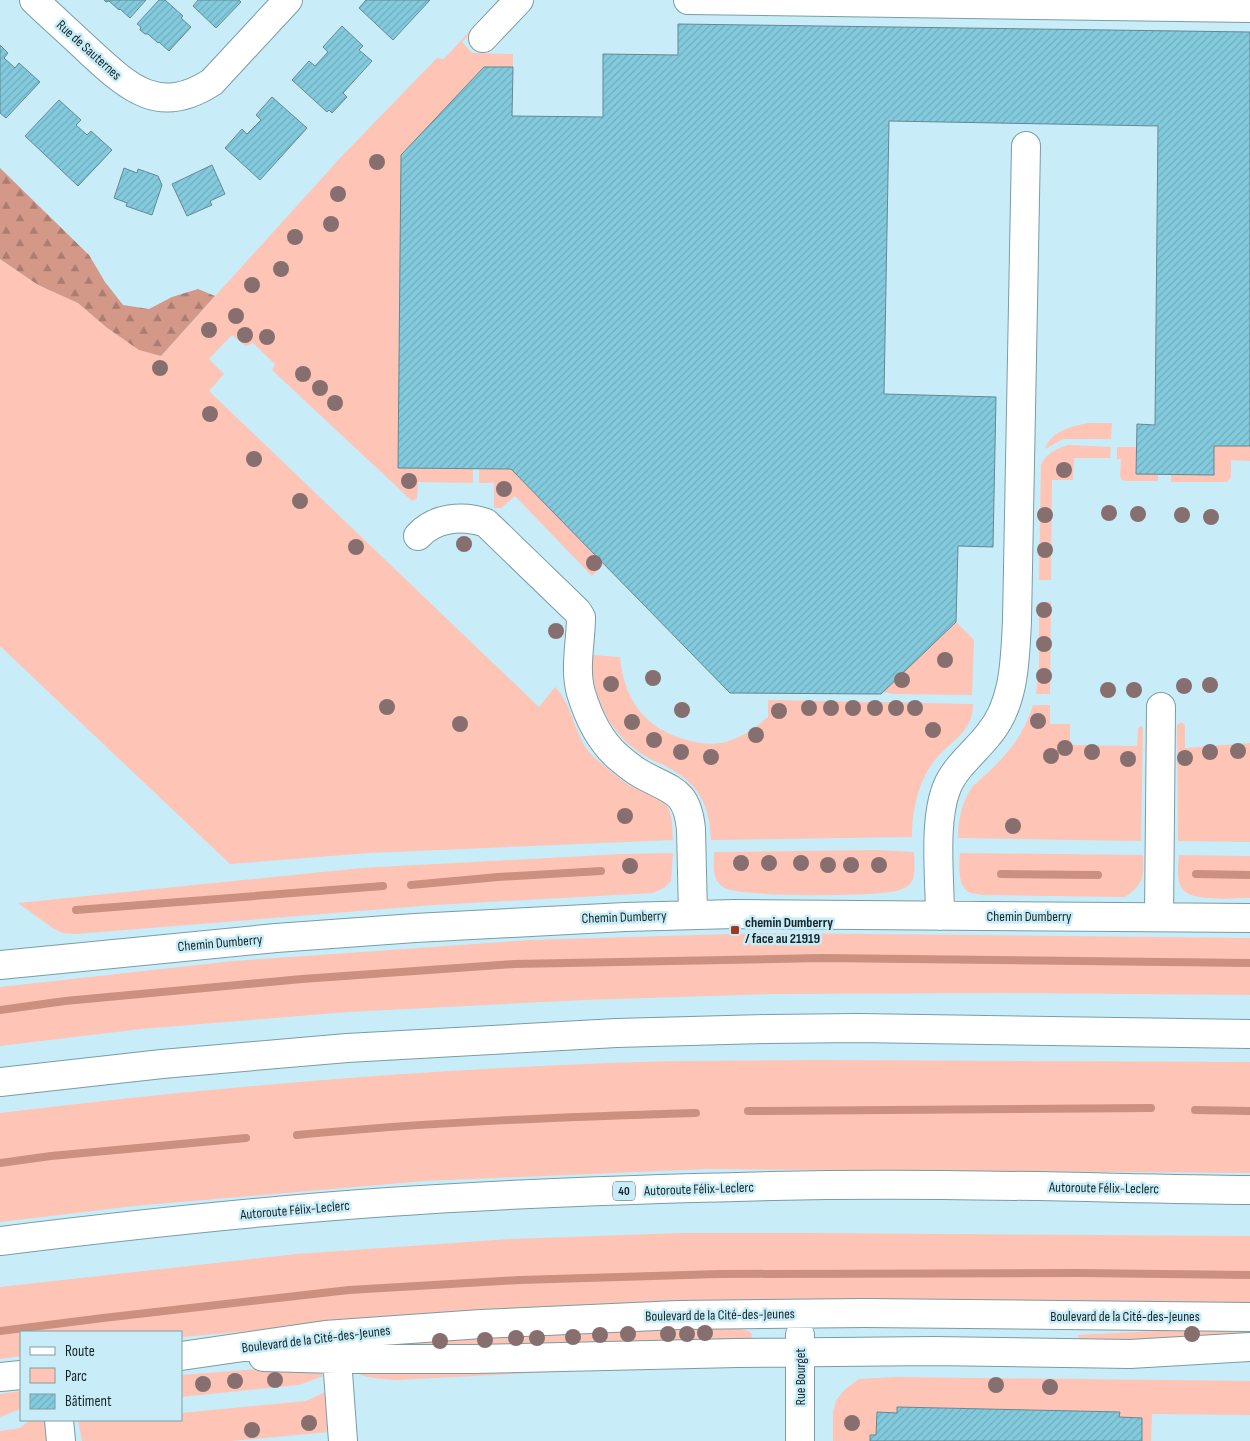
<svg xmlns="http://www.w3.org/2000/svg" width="1250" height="1441" font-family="'Sofia Sans Condensed',sans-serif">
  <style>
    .green { fill: #fec4b5 }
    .forest { fill: url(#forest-firs) }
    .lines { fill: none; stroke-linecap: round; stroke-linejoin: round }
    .stream { stroke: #cc9081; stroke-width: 8 }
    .building { fill: url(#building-hatch); stroke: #668891 }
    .minor-casing { stroke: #799ca5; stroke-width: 30 }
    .highway-casing { stroke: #799ca5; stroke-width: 30 }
    .minor { stroke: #fff; stroke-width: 28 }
    .highway { stroke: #fff; stroke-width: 28 }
    .tree { fill: #876f70 }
    .poi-dot { fill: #a1381f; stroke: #c8edf8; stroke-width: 2 }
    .labels { text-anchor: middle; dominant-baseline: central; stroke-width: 5; stroke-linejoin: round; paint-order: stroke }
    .shield { fill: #c8edf8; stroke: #4b6066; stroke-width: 1 }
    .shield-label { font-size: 12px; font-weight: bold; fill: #162427 }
    .street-label { font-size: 14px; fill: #162427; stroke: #c8edf8 }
    .poi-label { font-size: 14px; font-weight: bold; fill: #162427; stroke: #c8edf8; text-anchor: start }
  </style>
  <defs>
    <pattern id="forest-firs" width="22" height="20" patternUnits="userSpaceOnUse" patternTransform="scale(1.25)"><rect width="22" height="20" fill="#d49889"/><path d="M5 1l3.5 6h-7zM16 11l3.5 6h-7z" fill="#ab7c70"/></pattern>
    <pattern id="building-hatch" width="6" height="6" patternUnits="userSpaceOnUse" patternTransform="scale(1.25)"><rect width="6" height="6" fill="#83cadd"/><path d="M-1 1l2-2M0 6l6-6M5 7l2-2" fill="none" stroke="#70adbe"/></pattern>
  </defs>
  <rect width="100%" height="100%" fill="#c8edf8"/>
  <path class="green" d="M498,0H503L462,42L472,53L513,54V67H484L401,155L398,468L473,469V483L418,482L417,499L412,501L272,370L275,364L253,343L246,346L232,335L209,359L224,374L209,391L539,707L555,687C574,706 574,739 594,757C604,766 616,776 627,784C639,791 659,795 667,806C673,815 672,829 673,840L369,853L230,864L0,646V259L38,285L78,303L106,327L161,356L341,157L437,58L444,59Z
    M1089,423H1112L1111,439H1063L1045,449C1051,431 1072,426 1089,423Z
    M1068,445L1111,447L1110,458H1074L1073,480H1052L1051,580H1039L1041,465C1045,454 1058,448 1068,445Z
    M1214,446H1250V461L1231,460V477L1227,482H1171V474L1213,475Z
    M1117,447H1137V474H1158V481H1125L1121,479L1120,475L1121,459H1117Z
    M479,469H511L604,564L592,576L515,496L501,508H494V483H479Z
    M1039,602H1051L1050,694H1036L1039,668Z
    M956,622L974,640L972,695L893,694L883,692Z
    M592,655L620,657C624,700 645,729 687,740C698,743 710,745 721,743C732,741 744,735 753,729C758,726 762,721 768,717V700L973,704C973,733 951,740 935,760C918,781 912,811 912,837L711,840C710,806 699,784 669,768C661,763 652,761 645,756C609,734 591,696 592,655Z
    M1033,705H1050V724H1070V745L1137,746L1138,728L1141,726L1143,728L1141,841L958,838C958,819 962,802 972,787C1001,761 1021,743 1033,705Z
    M1181,722L1185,725V748L1250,743V842L1178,841L1177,725Z
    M878,850L914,852C914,862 917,878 909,885C905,889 896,891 891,892C869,896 737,898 723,887C711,879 714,864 714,852Z
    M673,853L671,881L664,888L653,893L434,905L75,934L63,933L54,929L18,903L362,868L622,854Z
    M960,853L1143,855C1144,876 1144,885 1125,897L983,895C979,894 974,894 971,893C957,888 959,865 960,853Z
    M1179,855L1250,856V898C1234,898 1195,902 1183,890C1176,882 1178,865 1179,855Z
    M767,933L1250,938V995L1001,993L771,994L584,1000L348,1012L141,1029L0,1046V987L234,961L377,951L530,940Z
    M813,1060L1250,1062V1173L707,1169L424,1181L134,1206L0,1222V1113C202,1088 405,1071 608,1063C676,1060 745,1061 813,1060Z
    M682,1233H811L1250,1236V1307L346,1323L181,1337V1332H21V1356L0,1359V1287L297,1254L511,1239Z
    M723,1325L749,1331L752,1334L751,1340L332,1350L466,1333Z
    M1250,1326V1337L1078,1342V1335Z
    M690,1365L396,1380C384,1379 370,1379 359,1374L358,1371Z
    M286,1367L316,1368L323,1376L299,1385L181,1397V1375Z
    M896,1377L1250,1381V1415L1152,1414L1151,1441H1142V1418L1119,1417V1412L897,1407V1413L877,1412L876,1435L870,1441H833V1412L836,1401L844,1390L859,1379Z
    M21,1391V1409L0,1417V1394Z
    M325,1392L329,1432L231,1441H82L78,1420H181V1413L306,1401Z
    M30,1420H47L49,1441H0V1431L20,1428Z"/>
  <path class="forest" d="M0,168L89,255L105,282L123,305L149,309L172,297L198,289L215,296L161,356L139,350L106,327L78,303L38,285L0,259Z"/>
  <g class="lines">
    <path class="stream" d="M1001,874L1098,875
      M1196,874L1250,875
      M411,885L498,877L601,871
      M76,910L383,886
      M0,1010L65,1001L302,979L514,964L822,958L1250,963
      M1195,1110L1250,1111
      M748,1111L1151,1108
      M297,1135C430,1122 563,1117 696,1113
      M0,1163L51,1156L246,1138
      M0,1331L103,1318L349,1290L520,1280L719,1274L1077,1273L1250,1275"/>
  </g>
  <path class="building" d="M104,0H146L130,18L120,9L119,10L109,1L106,2Z
    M159,0H165L183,16L181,18L191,27L169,51L159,42L158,43L148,34H145L140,30L141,27L137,24Z
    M198,0H239L241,2L216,28L193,6Z
    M366,0H430L393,40L359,8Z
    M678,24L1250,32V446H1214V475L1136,474L1137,424L1155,425L1158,126L889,121L884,394L996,397L993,547L958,546L956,622L881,694L730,693L511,469L398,468L401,155L484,67H513L512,116L603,117V54L678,55Z
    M342,26L363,46L359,50L372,61L343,93L347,97L332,113L329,110L327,112L292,80L309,61L315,66L328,52L323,47Z
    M0,45L8,53L4,58L15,68L19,63L40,82L6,118L0,113Z
    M272,97L307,128L260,180L225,148L242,129L247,134L261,120L256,115Z
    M59,100L81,120L76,125L87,135L91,131L112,150L78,186L25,136Z
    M212,165L225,194L210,201L212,205L187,216L172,184Z
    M124,168L137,173L138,169L158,176L162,185L152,215L126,206L127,203L114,198Z
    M897,1407L1120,1412L1119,1417L1142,1418V1441H870V1435H876L877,1412L897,1413Z"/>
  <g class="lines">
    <defs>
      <path id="minor" d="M34,0C53,18 72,35 91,53C130,89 160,116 212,82L288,0
        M688,0L1250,8
        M483,38L519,0
        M418,536C435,517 463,515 486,523L577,611L581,617C581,642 574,668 581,693C588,716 598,739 617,756C624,762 632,769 641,774C671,791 687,789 691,829L693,915
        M940,916C940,879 933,821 947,787C955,767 976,751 989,734C1015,703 1015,659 1017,621L1026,146
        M1159,917L1161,707
        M0,965L276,938L415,928L625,917L735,914L1250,918
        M800,1335V1441
        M181,1356L325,1335L481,1324L678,1315L865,1313L1250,1317
        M263,1357L337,1359H473L737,1353L933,1351L1130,1354L1250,1347
        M337,1359L343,1441
        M0,1377L21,1375
        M59,1420L61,1441"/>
      <path id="highway" d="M0,1082L162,1064L347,1048L616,1033L768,1029L858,1028L1250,1034
        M0,1241C129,1225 258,1211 388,1202C516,1193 644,1189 772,1186C931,1182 1091,1188 1250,1190"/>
    </defs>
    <use href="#minor" class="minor-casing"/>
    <use href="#highway" class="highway-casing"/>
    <use href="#minor" class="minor"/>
    <use href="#highway" class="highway"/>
  </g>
  <g class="tree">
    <circle cx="377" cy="162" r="8"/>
    <circle cx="338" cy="194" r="8"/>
    <circle cx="331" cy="224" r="8"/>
    <circle cx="295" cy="237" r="8"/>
    <circle cx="281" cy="269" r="8"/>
    <circle cx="252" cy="285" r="8"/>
    <circle cx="236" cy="316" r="8"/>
    <circle cx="209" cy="330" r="8"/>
    <circle cx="245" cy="335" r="8"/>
    <circle cx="267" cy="337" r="8"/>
    <circle cx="160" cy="368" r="8"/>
    <circle cx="303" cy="374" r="8"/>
    <circle cx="320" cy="388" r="8"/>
    <circle cx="335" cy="403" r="8"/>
    <circle cx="210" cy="414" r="8"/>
    <circle cx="254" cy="459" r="8"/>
    <circle cx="1064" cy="470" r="8"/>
    <circle cx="409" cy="481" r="8"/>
    <circle cx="504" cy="489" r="8"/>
    <circle cx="300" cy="501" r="8"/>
    <circle cx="1109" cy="513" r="8"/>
    <circle cx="1138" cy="514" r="8"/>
    <circle cx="1045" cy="515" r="8"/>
    <circle cx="1182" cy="515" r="8"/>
    <circle cx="1211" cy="517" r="8"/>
    <circle cx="464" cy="544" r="8"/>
    <circle cx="356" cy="547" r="8"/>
    <circle cx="1045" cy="550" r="8"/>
    <circle cx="594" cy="563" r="8"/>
    <circle cx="1044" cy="610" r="8"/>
    <circle cx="556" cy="631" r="8"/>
    <circle cx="1044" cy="644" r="8"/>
    <circle cx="945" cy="660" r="8"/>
    <circle cx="1044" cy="676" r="8"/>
    <circle cx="653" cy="678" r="8"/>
    <circle cx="902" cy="680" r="8"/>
    <circle cx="611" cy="684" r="8"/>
    <circle cx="1210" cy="685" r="8"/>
    <circle cx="1184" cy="686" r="8"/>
    <circle cx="1108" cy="690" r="8"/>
    <circle cx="1134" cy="690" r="8"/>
    <circle cx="387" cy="707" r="8"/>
    <circle cx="809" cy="708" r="8"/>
    <circle cx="831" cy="708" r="8"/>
    <circle cx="853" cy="708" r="8"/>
    <circle cx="875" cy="708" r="8"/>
    <circle cx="896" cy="708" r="8"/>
    <circle cx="915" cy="708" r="8"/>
    <circle cx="682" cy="710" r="8"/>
    <circle cx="779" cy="711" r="8"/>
    <circle cx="1038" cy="721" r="8"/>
    <circle cx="632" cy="722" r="8"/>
    <circle cx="460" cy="724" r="8"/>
    <circle cx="933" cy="730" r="8"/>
    <circle cx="756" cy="735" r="8"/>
    <circle cx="654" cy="740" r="8"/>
    <circle cx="1065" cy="748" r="8"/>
    <circle cx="1238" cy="751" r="8"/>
    <circle cx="681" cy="752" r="8"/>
    <circle cx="1092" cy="752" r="8"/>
    <circle cx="1210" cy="752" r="8"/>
    <circle cx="1051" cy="756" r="8"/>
    <circle cx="711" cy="757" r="8"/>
    <circle cx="1185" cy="758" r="8"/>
    <circle cx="1128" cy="759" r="8"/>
    <circle cx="625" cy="816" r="8"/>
    <circle cx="1013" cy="826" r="8"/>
    <circle cx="741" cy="863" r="8"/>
    <circle cx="769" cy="863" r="8"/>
    <circle cx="801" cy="863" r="8"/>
    <circle cx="828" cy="865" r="8"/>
    <circle cx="851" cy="865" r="8"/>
    <circle cx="879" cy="865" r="8"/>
    <circle cx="630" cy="866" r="8"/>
    <circle cx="705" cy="1333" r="8"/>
    <circle cx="628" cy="1334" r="8"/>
    <circle cx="668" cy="1334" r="8"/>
    <circle cx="687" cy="1334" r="8"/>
    <circle cx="1192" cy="1334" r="8"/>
    <circle cx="600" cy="1335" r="8"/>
    <circle cx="573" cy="1337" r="8"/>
    <circle cx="516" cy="1338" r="8"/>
    <circle cx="537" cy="1338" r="8"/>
    <circle cx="485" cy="1340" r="8"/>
    <circle cx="440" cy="1341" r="8"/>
    <circle cx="275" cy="1380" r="8"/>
    <circle cx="235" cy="1381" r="8"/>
    <circle cx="203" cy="1384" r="8"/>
    <circle cx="996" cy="1385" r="8"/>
    <circle cx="1050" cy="1387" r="8"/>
    <circle cx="309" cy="1423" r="8"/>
    <circle cx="852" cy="1423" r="8"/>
    <circle cx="252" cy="1430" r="8"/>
  </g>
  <rect class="poi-dot" x="730" y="925" width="10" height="10" rx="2.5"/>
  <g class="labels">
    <rect class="shield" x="613" y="1181.5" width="22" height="19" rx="4"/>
    <g class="shield-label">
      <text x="624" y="1191">40</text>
    </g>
    <g class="street-label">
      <text transform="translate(89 50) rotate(42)">Rue de Sauternes</text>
      <text x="1029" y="916">Chemin Dumberry</text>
      <text transform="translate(624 917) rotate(-2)">Chemin Dumberry</text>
      <text transform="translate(220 943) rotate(-5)">Chemin Dumberry</text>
      <text transform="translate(1104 1188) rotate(1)">Autoroute Félix-Leclerc</text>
      <text transform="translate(699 1189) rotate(-2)">Autoroute Félix-Leclerc</text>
      <text transform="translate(295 1210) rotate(-5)">Autoroute Félix-Leclerc</text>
      <text transform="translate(720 1315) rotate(-1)">Boulevard de la Cité-des-Jeunes</text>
      <text x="1125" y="1316">Boulevard de la Cité-des-Jeunes</text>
      <text transform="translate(316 1339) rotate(-7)">Boulevard de la Cité-des-Jeunes</text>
      <text transform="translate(800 1377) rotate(-90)">Rue Bourget</text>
    </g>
    <g class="poi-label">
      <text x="745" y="922">chemin Dumberry<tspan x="745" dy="16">/ face au 21919</tspan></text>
    </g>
  </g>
  <rect x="20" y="1331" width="162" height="90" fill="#c8edf8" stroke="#819da4"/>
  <rect x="30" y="1347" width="25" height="8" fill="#ffffff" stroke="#819da4"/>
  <text x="65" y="1356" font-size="15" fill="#162427">Route</text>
  <rect x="30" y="1368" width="25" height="15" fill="#fec4b5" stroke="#819da4"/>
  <text x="65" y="1381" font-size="15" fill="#162427">Parc</text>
  <rect x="30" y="1394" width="25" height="15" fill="url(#building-hatch)" stroke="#819da4"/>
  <text x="65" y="1406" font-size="15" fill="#162427">Bâtiment</text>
</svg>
